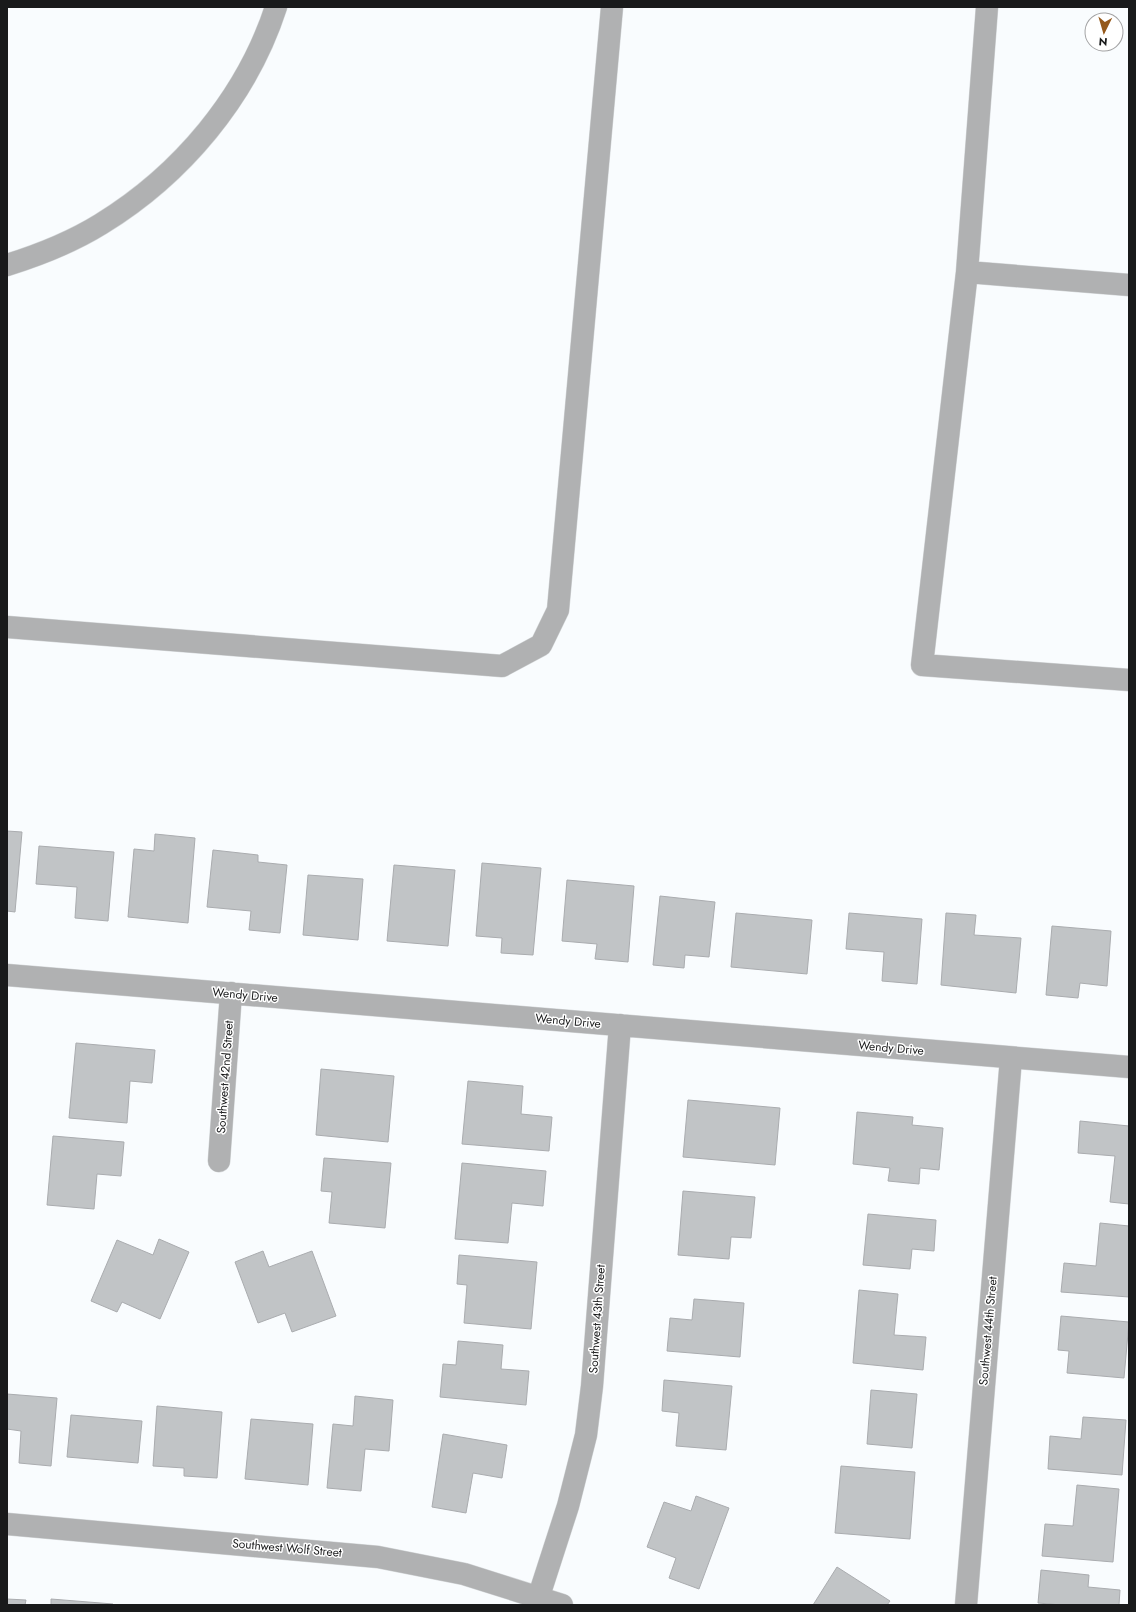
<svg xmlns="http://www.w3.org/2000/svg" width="1136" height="1612" font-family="Jost,sans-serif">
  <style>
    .building { fill: #c1c4c6; stroke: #aaacaf }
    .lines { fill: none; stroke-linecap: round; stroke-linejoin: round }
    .minor-casing { stroke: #d5d8da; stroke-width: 23 }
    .minor { stroke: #b0b1b2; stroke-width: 22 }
    .labels { text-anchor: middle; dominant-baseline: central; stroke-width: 3; stroke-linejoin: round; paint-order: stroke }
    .street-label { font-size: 12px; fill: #191a1b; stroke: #fff }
  </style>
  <rect width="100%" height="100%" fill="#f9fcfe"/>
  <path class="building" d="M7,831L22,832L15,912L7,911Z
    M155,834L195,838L188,923L128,917L134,849L154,851Z
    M39,846L114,852L108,921L75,918L77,887L36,884Z
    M213,850L258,855V862L287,865L280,933L249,930L251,911L207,907Z
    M482,863L541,868L533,955L501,953L502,938L476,936Z
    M394,865L455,870L448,946L387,941Z
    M308,875L363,879L358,940L303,935Z
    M567,880L634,886L628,962L595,959L597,944L562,941Z
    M660,896L715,902L709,957L685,955L684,968L653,965Z
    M736,913L812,920L807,974L731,967Z
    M849,913L922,919L917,984L882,981L884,952L846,949Z
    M946,913L976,915L974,935L1021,938L1016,993L941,985Z
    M1052,926L1111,931L1107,986L1080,983L1078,998L1046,995Z
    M76,1043L155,1050L152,1083L130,1081L127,1123L69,1118Z
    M321,1069L394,1076L388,1142L316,1135Z
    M468,1081L523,1086L521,1114L552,1117L549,1151L462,1144Z
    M688,1100L780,1108L775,1165L683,1157Z
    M857,1112L913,1117L912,1125L943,1128L939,1170L920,1168L919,1184L888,1181L890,1168L853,1164Z
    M1080,1121L1129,1126V1204L1110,1202L1115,1156L1078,1153Z
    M53,1136L124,1142L121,1176L97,1174L94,1209L47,1205Z
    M324,1158L391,1163L385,1228L329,1223L332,1192L321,1191Z
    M462,1163L546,1171L543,1206L512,1203L508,1243L455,1239Z
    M683,1191L755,1197L751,1238L731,1237L729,1259L678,1255Z
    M868,1214L936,1220L934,1251L912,1249L910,1269L863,1265Z
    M1100,1223L1129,1226V1297L1061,1292L1064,1263L1096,1266Z
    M159,1239L189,1252L160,1319L122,1302L117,1312L91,1301L117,1240L153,1255Z
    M263,1251L269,1267L312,1251L336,1316L292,1332L285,1313L258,1323L235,1262Z
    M459,1255L537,1262L531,1329L464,1323L467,1285L457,1284Z
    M859,1290L898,1294L894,1335L926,1337L923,1370L853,1363Z
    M694,1299L744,1303L740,1357L667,1351L670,1318L692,1320Z
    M1061,1316L1129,1322L1124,1378L1067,1373L1069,1351L1058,1350Z
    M458,1341L503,1345L501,1369L529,1371L526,1405L440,1397L443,1364L456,1365Z
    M664,1380L732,1386L726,1450L676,1446L679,1413L662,1411Z
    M871,1390L917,1394L912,1448L867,1444Z
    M7,1394L57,1398L51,1466L19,1463L21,1431L7,1429Z
    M355,1396L393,1400L389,1451L365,1449L361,1491L327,1488L333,1424L353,1426Z
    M157,1406L222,1412L217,1478L184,1476V1468L153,1466Z
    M71,1415L142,1421L138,1463L67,1457Z
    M1083,1417L1126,1420L1122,1475L1048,1469L1050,1436L1081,1439Z
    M251,1419L313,1424L308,1485L245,1479Z
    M443,1434L507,1445L502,1478L473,1473L466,1513L432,1507Z
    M841,1466L915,1472L910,1539L835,1533Z
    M1077,1485L1119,1489L1113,1562L1042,1556L1045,1524L1073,1526Z
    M696,1496L729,1508L699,1589L669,1578L676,1558L647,1547L664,1502L691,1511Z
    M837,1567L890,1601L887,1605H813Z
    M1041,1570L1089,1575L1088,1587L1120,1590L1119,1605H1061L1038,1603Z
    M7,1599L26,1600L25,1605H7Z
    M51,1599L113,1604V1605H51Z"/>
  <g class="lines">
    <defs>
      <path id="minor" d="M987,7L967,272L1129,285
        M7,265C39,255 72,242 101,224C181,175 247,97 276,7
        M967,272L922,665L1129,680
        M7,627L502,666L541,645L558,610L612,7
        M7,975L1129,1067
        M219,1161L231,993
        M7,1524L378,1557L464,1574L562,1605
        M536,1605L568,1506L586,1435L592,1386L620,1025
        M966,1605L1011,1058"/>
    </defs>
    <use href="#minor" class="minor-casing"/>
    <use href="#minor" class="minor"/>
  </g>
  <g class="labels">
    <g class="street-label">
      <text transform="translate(245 995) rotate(5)">Wendy Drive</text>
      <text transform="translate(568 1021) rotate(5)">Wendy Drive</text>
      <text transform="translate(891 1048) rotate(5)">Wendy Drive</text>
      <text transform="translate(225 1077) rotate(-86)">Southwest 42nd Street</text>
      <text transform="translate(597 1319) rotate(-86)">Southwest 43th Street</text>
      <text transform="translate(988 1331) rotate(-85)">Southwest 44th Street</text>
      <text transform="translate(287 1548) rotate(5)">Southwest Wolf Street</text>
    </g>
  </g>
  <rect width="1136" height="1612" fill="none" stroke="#191a1b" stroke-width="16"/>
  <g transform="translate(1104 32) rotate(185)"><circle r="19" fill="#ffffff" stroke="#a3a3a4"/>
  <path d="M0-3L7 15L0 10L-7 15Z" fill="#95591b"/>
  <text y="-6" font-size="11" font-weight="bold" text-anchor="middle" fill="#191a1b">N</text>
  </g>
</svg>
